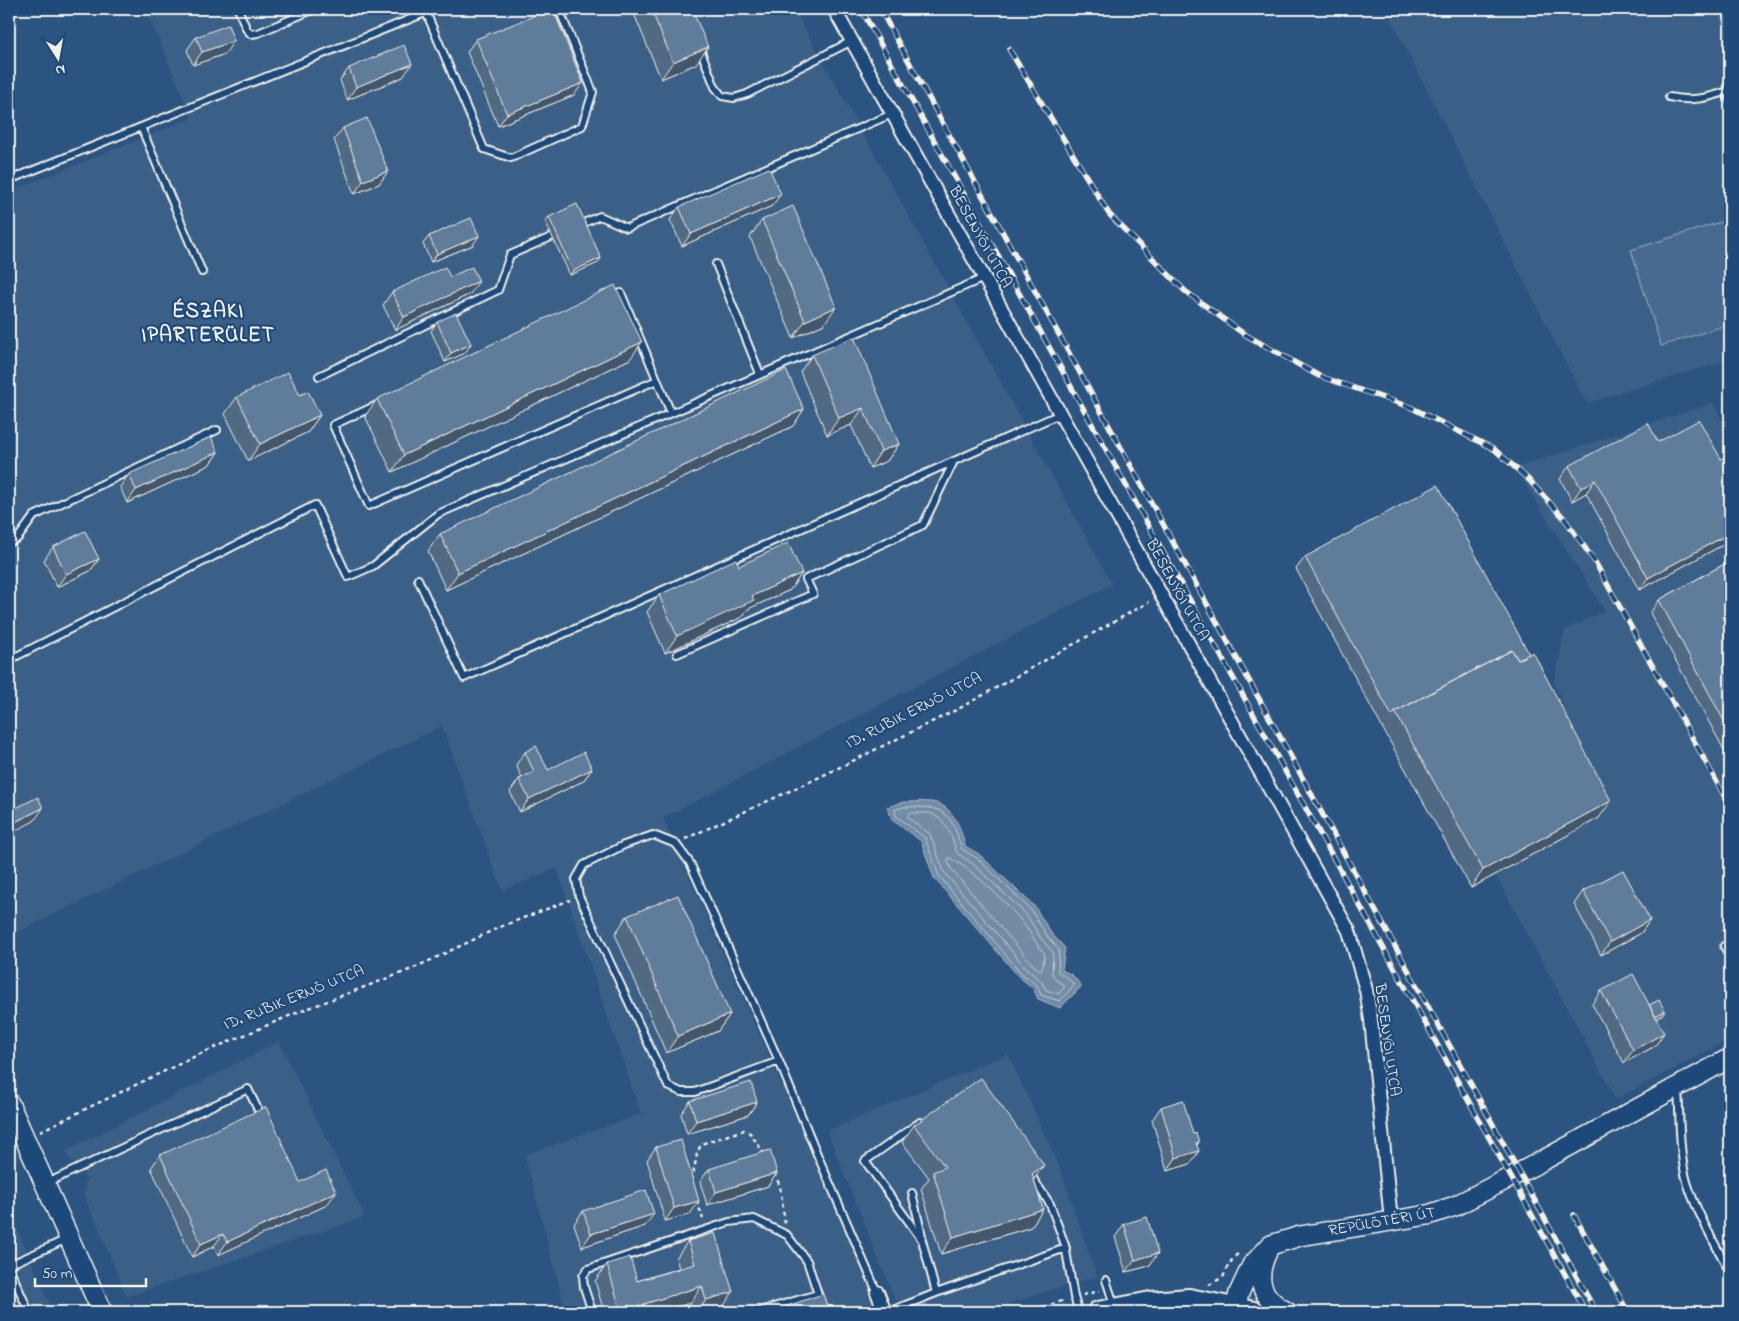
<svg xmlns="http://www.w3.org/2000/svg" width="1739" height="1321" font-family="'Indie Flower',sans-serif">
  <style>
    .built { fill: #3b6088 }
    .green { fill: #496b90; stroke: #9eaebc }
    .water { fill: #738ca6; stroke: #a7b4c0 }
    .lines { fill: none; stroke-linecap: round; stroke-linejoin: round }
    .shore { stroke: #c0c9ce; stroke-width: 1 }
    .lane-casing { stroke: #f4f1e8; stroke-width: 10 }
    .street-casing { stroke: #f4f1e8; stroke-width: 16 }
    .secondary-casing { stroke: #f4f1e8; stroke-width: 22 }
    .primary-casing { stroke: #f4f1e8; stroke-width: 24 }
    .path { stroke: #f4f1e8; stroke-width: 2.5; stroke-dasharray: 4 4; stroke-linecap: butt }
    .lane { stroke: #1f4a7a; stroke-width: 6 }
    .street { stroke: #1f4a7a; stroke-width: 12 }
    .secondary { stroke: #1f4a7a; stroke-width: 19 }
    .primary { stroke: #1f4a7a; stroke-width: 20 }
    .rail-casing { stroke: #f4f1e8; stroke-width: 5.5 }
    .rail { stroke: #1f4a7a; stroke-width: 4; stroke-dasharray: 11; stroke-linecap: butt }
    .wall { fill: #516a84; stroke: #f4f1e8 }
    .shaded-wall { fill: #42566c; stroke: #f4f1e8 }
    .building { fill: #5e7b9a; stroke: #f4f1e8 }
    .labels { text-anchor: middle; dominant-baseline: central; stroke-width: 4.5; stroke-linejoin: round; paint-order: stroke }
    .street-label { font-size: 16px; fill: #f4f1e8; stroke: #1f4a7a }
    .district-label { font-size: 21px; font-weight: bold; letter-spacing: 1px; fill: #f4f1e8; stroke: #1f4a7a }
  </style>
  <rect width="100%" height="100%" fill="#2c5481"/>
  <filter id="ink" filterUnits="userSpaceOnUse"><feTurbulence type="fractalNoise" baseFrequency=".02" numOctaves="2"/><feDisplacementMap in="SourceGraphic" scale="10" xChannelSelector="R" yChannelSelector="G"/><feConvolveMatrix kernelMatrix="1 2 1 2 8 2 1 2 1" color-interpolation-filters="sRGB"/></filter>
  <g filter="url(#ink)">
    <path class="built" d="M146,9H794L1112,584L663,818L830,1194L881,1312H566L525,1155L641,1114L557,868L502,890L442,726L9,936V192L192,118Z
      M1386,9H1730V359L1586,403Z
      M1713,403L1730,434V1039L1616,1099L1460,808L1581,746L1554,683L1565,630L1605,611L1515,468Z
      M279,1042L365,1217L127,1296L84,1194L86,1180L79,1163L71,1161L66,1151Z
      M1008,1054L1059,1166L1097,1276L980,1312H900L827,1131Z
      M9,1210L53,1312H9Z"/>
    <path class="green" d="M1730,219V324L1661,346L1631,250Z"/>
    <path class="water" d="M903,802C912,802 922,801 931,802C953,804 961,828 965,846L979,854L1035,907L1051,933L1065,948L1062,970L1072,975L1082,986L1060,1008L1038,999L1033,988L1019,977L934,878L921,841L892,820L887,807Z"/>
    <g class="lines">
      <path class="shore" d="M904,807C931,807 947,805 957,834C959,839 960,844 962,849L977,858L1031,910L1047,936L1059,950L1058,972L1069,979L1074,985L1060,1001L1041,995L1037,985L1022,974L939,876L925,838L896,816L895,810Z
        M910,813H930L942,820L951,835L957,853L973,864L1026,914L1042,940L1053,952L1052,974L1055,979L1065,986L1059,994L1046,990L1041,981L1027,969L944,872L930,834L908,818V815Z
        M949,858C969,866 1006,902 1020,919C1029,930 1035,943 1045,954L1042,969L1040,970L1032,964L951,869L948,861Z"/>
      <defs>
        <path id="lane" d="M238,9L247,30L251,34L258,33L315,9
          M426,12L484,149L511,158L582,126L593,92L559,9
          M700,49L715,87L722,96L734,98L747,94L852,41
          M1730,85L1728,91L1730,100
          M1669,97C1691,102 1708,98 1728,91
          M141,127L202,272
          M9,180L435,9
          M579,225L600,216L627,228L892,114
          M716,264L760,374
          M613,297L621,293L671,413
          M319,376L498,290L510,255L558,234
          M377,405L333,425L369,506L657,380
          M9,543L18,538L34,516L217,430
          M418,579L464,678L1060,414
          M677,654L813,594L806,579L923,525L954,461
          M9,660L315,505L348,577L373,566L438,514L984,278
          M1724,946L1730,957
          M779,1061L695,1092H681L668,1086L579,896L576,879L584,865L624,845L653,835L676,844L690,863L779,1061L817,1154L877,1292
          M1678,1089C1680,1120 1679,1153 1687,1182C1697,1214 1715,1243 1730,1273
          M920,1122L865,1161L922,1240L936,1293
          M1030,1174L1050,1204L1065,1245L1074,1297L1079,1312
          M47,1183L248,1089L261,1116
          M912,1193L922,1236
          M9,1265L67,1239
          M9,1267L29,1312
          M1106,1280L1115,1307
          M592,1312L584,1287L583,1276L588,1269L729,1222L754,1219L787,1235L807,1261L824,1312
          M757,1312L818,1294
          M888,1312L936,1293L1066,1248"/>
        <path id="street" d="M834,9L1349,931L1366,990L1371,1020L1391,1221
          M877,1292L885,1312"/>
        <path id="secondary" d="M9,1103L102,1312
          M1267,1252C1254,1280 1261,1298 1287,1312
          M1235,1309L1239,1293L1252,1265L1271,1245L1300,1236L1428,1215L1455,1206L1540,1162L1730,1058"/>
        <path id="primary" d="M1098,1312L1151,1302L1189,1299L1254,1312"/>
      </defs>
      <use href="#lane" class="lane-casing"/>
      <use href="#street" class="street-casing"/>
      <use href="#secondary" class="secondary-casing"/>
      <use href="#primary" class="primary-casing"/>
      <path class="path" d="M685,839L820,777L960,708L1149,602
        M40,1131L200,1054L296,1013L412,969L500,927L570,900
        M774,1173L780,1186L785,1224
        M692,1181L697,1154L701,1144L744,1130L750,1133L765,1155
        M697,1201L703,1219
        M1209,1285L1223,1277L1233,1258L1240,1252
        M1083,1295L1099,1291
        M1028,1312L1065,1300"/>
      <use href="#lane" class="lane"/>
      <use href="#street" class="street"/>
      <use href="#secondary" class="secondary"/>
      <use href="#primary" class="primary"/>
      <defs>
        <path id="rail" d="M861,9L1586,1312
          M880,9L1596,1312
          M1009,49L1109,214L1185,291L1244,334L1319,376L1410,407L1494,449L1528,479L1564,518L1595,562L1730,806
          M1574,1215L1628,1312"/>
      </defs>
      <use href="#rail" class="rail-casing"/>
      <use href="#rail" class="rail"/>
    </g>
    <path class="wall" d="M632,9H692L696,64L661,79Z
      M196,37L225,54L193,65L187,50Z
      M476,39L574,95L498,126L467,52Z
      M349,68L403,77L347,100L340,80Z
      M343,128L388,171L379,184L354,194L334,140Z
      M772,206L682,246L670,220L679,207Z
      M549,217L598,263L570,275L545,221Z
      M762,220L824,324L793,338L750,237Z
      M429,236L473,245L431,262L423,244Z
      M392,292L470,294L395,330L383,305Z
      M437,322L465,353L445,362L431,331Z
      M812,355L899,444L887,461L870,468L851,425L827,435L800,372Z
      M630,359L392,472L365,416L377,399Z
      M300,395L320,415L308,432L248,461L225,414L237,397Z
      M804,409L793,426L446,590L428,551L440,534Z
      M1658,442L1721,459L1730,454V541L1639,590L1586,493L1572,501L1560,479L1569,466Z
      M218,452L209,465L127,503L120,487L129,474Z
      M53,547L99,559L90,571L57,587L44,560Z
      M1305,557L1529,654L1599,818L1471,888L1383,729L1296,569Z
      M1730,561V761L1650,613L1659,600Z
      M739,566L802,573L790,590L748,609L742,617L665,653L647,612L659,595Z
      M525,752L548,770L592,769L583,781L520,812L510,792L519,779L522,778L516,765Z
      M1583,891L1650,920L1641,933L1601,955L1574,904Z
      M627,916L730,1014L718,1031L666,1053L615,934Z
      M1601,991L1649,1005L1662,1015L1656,1018L1655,1046L1624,1063L1592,1004Z
      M690,1101L757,1102L748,1115L687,1134L681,1114Z
      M1161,1107L1193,1134L1199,1142L1197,1145L1190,1164L1167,1171L1152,1120Z
      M914,1125L1034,1180L1043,1209L1031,1227L941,1254L921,1189L929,1178L902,1142Z
      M656,1147L690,1214L665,1221L647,1160Z
      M160,1155L300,1182L327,1205L218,1255L214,1246L192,1257L151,1168Z
      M709,1169L777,1173L768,1186L707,1205L700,1182Z
      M583,1211L645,1226L582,1247L574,1224Z
      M1124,1224L1158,1253L1149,1266L1126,1272L1115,1237Z
      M688,1241L721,1310L712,1312H692L690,1303L659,1312H604L595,1281L607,1264L637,1281L679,1268L676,1258Z
      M787,1306L829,1312H783Z"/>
    <path class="shaded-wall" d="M234,41L225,54L193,65L202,52Z
      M708,47L696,64L661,79L673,62Z
      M412,64L403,77L347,100L356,87Z
      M583,83L574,95L498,126L507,114Z
      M388,171L379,184L354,194L363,181Z
      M781,194L772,206L682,246L691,234Z
      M479,236L473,245L431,262L437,254Z
      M601,258L598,263L570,275L573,271Z
      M479,281L470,294L395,330L404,317Z
      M836,307L824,324L793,338L805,321Z
      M642,342L630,359L392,472L404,455Z
      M471,344L465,353L445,362L451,353Z
      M863,408L851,425L827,435L839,418Z
      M804,409L793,426L446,590L458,573Z
      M320,415L308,432L248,461L260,444Z
      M899,444L887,461L870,468L881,451Z
      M218,452L209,465L127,503L136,490Z
      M1595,480L1586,493L1572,501L1581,488Z
      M1730,533V541L1639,590L1648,578Z
      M99,559L90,571L57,587L66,574Z
      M802,573L790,590L748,609L742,617L665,653L677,636L752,596Z
      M592,769L583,781L520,812L529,799Z
      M1611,801L1599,818L1471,888L1483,870Z
      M43,808L34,821L9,834V825Z
      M1650,920L1641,933L1601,955L1610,942Z
      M1665,1011L1662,1015L1646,1024L1649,1019Z
      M730,1014L718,1031L666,1053L678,1036Z
      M1664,1033L1655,1046L1624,1063L1633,1050Z
      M757,1102L748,1115L687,1134L696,1121Z
      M1199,1142L1192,1153L1199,1151L1190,1164L1167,1171L1176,1158L1196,1143Z
      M1044,1165L1032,1182V1174Z
      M777,1173L768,1186L707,1205L716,1192Z
      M336,1192L327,1205L218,1255L227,1242Z
      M699,1201L690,1214L665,1221L674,1208Z
      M1043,1209L1031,1227L941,1254L953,1237Z
      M654,1214L645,1226L582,1247L591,1234Z
      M223,1234L214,1246L192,1257L201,1244Z
      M1158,1253L1149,1266L1126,1272L1135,1260Z
      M702,1286L690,1303L659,1312H637L644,1304Z
      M733,1292L721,1310L712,1312H698L706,1300Z"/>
    <path class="building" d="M551,9H553L583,83L507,114L476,39Z
      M651,9H692L708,47L673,62Z
      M228,25L234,41L202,52L196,37Z
      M404,45L412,64L356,87L349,68Z
      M367,118L388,171L363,181L343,128Z
      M769,168L781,194L691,234L679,207Z
      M577,204L601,258L573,271L549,217Z
      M793,206L836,307L805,321L762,220Z
      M471,218L479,236L437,254L429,236Z
      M445,267L450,277L472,267L479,281L404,317L392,292Z
      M615,285L642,342L404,455L377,399Z
      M456,313L471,344L451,353L437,322Z
      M854,337L899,444L881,451L863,408L839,418L812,355Z
      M786,370L804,409L458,573L440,534Z
      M288,372L300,395L308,391L320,415L260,444L237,397Z
      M1699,420L1721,459L1730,454V533L1648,578L1595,480L1581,488L1569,466L1648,423L1658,442Z
      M211,437L218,452L136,490L129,474Z
      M1438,485L1529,654L1518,660L1512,650L1395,712L1392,716L1305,557Z
      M85,531L99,559L66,574L53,547Z
      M788,543L802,573L752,596L754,600L677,636L659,595L736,559L739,566Z
      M1730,561V732L1659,600Z
      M1512,650L1518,660L1533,652L1611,801L1483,870L1395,712Z
      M536,746L548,770L584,752L592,769L529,799L519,779L534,772L525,752Z
      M38,797L43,808L9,825V799L14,809Z
      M1623,870L1650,920L1610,942L1583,891Z
      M678,895L730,1014L678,1036L627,916Z
      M1633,974L1664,1033L1633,1050L1601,991Z
      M1659,1000L1665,1011L1655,1016L1649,1005Z
      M981,1078L1044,1165L1032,1174L1043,1209L953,1237L933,1172L945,1167L914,1125Z
      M751,1082L757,1102L696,1121L690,1101Z
      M1183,1100L1193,1134L1196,1133L1199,1142L1196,1143L1199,1151L1176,1158L1161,1107Z
      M266,1107L300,1182L326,1170L336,1192L227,1242L223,1234L201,1244L160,1155Z
      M681,1140L699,1201L674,1208L656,1147Z
      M770,1150L777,1173L716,1192L709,1169Z
      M646,1190L654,1214L591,1234L583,1211Z
      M1147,1217L1158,1253L1135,1260L1124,1224Z
      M715,1233L733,1292L706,1300L702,1286L644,1304L646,1312H621L607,1264L630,1257L637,1281L695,1264L688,1241Z
      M823,1294L829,1312H789L787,1306Z"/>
  </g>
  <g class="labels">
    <g class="street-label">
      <text transform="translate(980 237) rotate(61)">BESENYŐI UTCA</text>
      <text transform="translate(1177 590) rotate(61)">BESENYŐI UTCA</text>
      <text transform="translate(914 711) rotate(-27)">ID. RUBIK ERNŐ UTCA</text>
      <text transform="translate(294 998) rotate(-22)">ID. RUBIK ERNŐ UTCA</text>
      <text transform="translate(1387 1040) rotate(82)">BESENYŐI UTCA</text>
      <text transform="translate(1382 1222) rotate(-10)">REPÜLŐTÉRI ÚT</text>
    </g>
    <g class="district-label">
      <text x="208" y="312">ÉSZAKI<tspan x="208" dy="24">IPARTERÜLET</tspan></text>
    </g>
  </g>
  <rect width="1739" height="1321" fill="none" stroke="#1f4a7a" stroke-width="30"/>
  <rect x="15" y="15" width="1709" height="1291" fill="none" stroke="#f4f1e8" stroke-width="2" filter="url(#ink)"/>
  <g transform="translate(58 58) rotate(169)" stroke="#1f4a7a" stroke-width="4" paint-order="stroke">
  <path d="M0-4L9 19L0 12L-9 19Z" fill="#f4f1e8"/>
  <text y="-8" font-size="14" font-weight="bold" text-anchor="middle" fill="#f4f1e8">N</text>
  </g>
  <path d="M35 1278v8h111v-8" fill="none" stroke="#f4f1e8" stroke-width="2.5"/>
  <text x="42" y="1278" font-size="15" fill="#f4f1e8" stroke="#1f4a7a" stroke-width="4" paint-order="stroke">50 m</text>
</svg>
